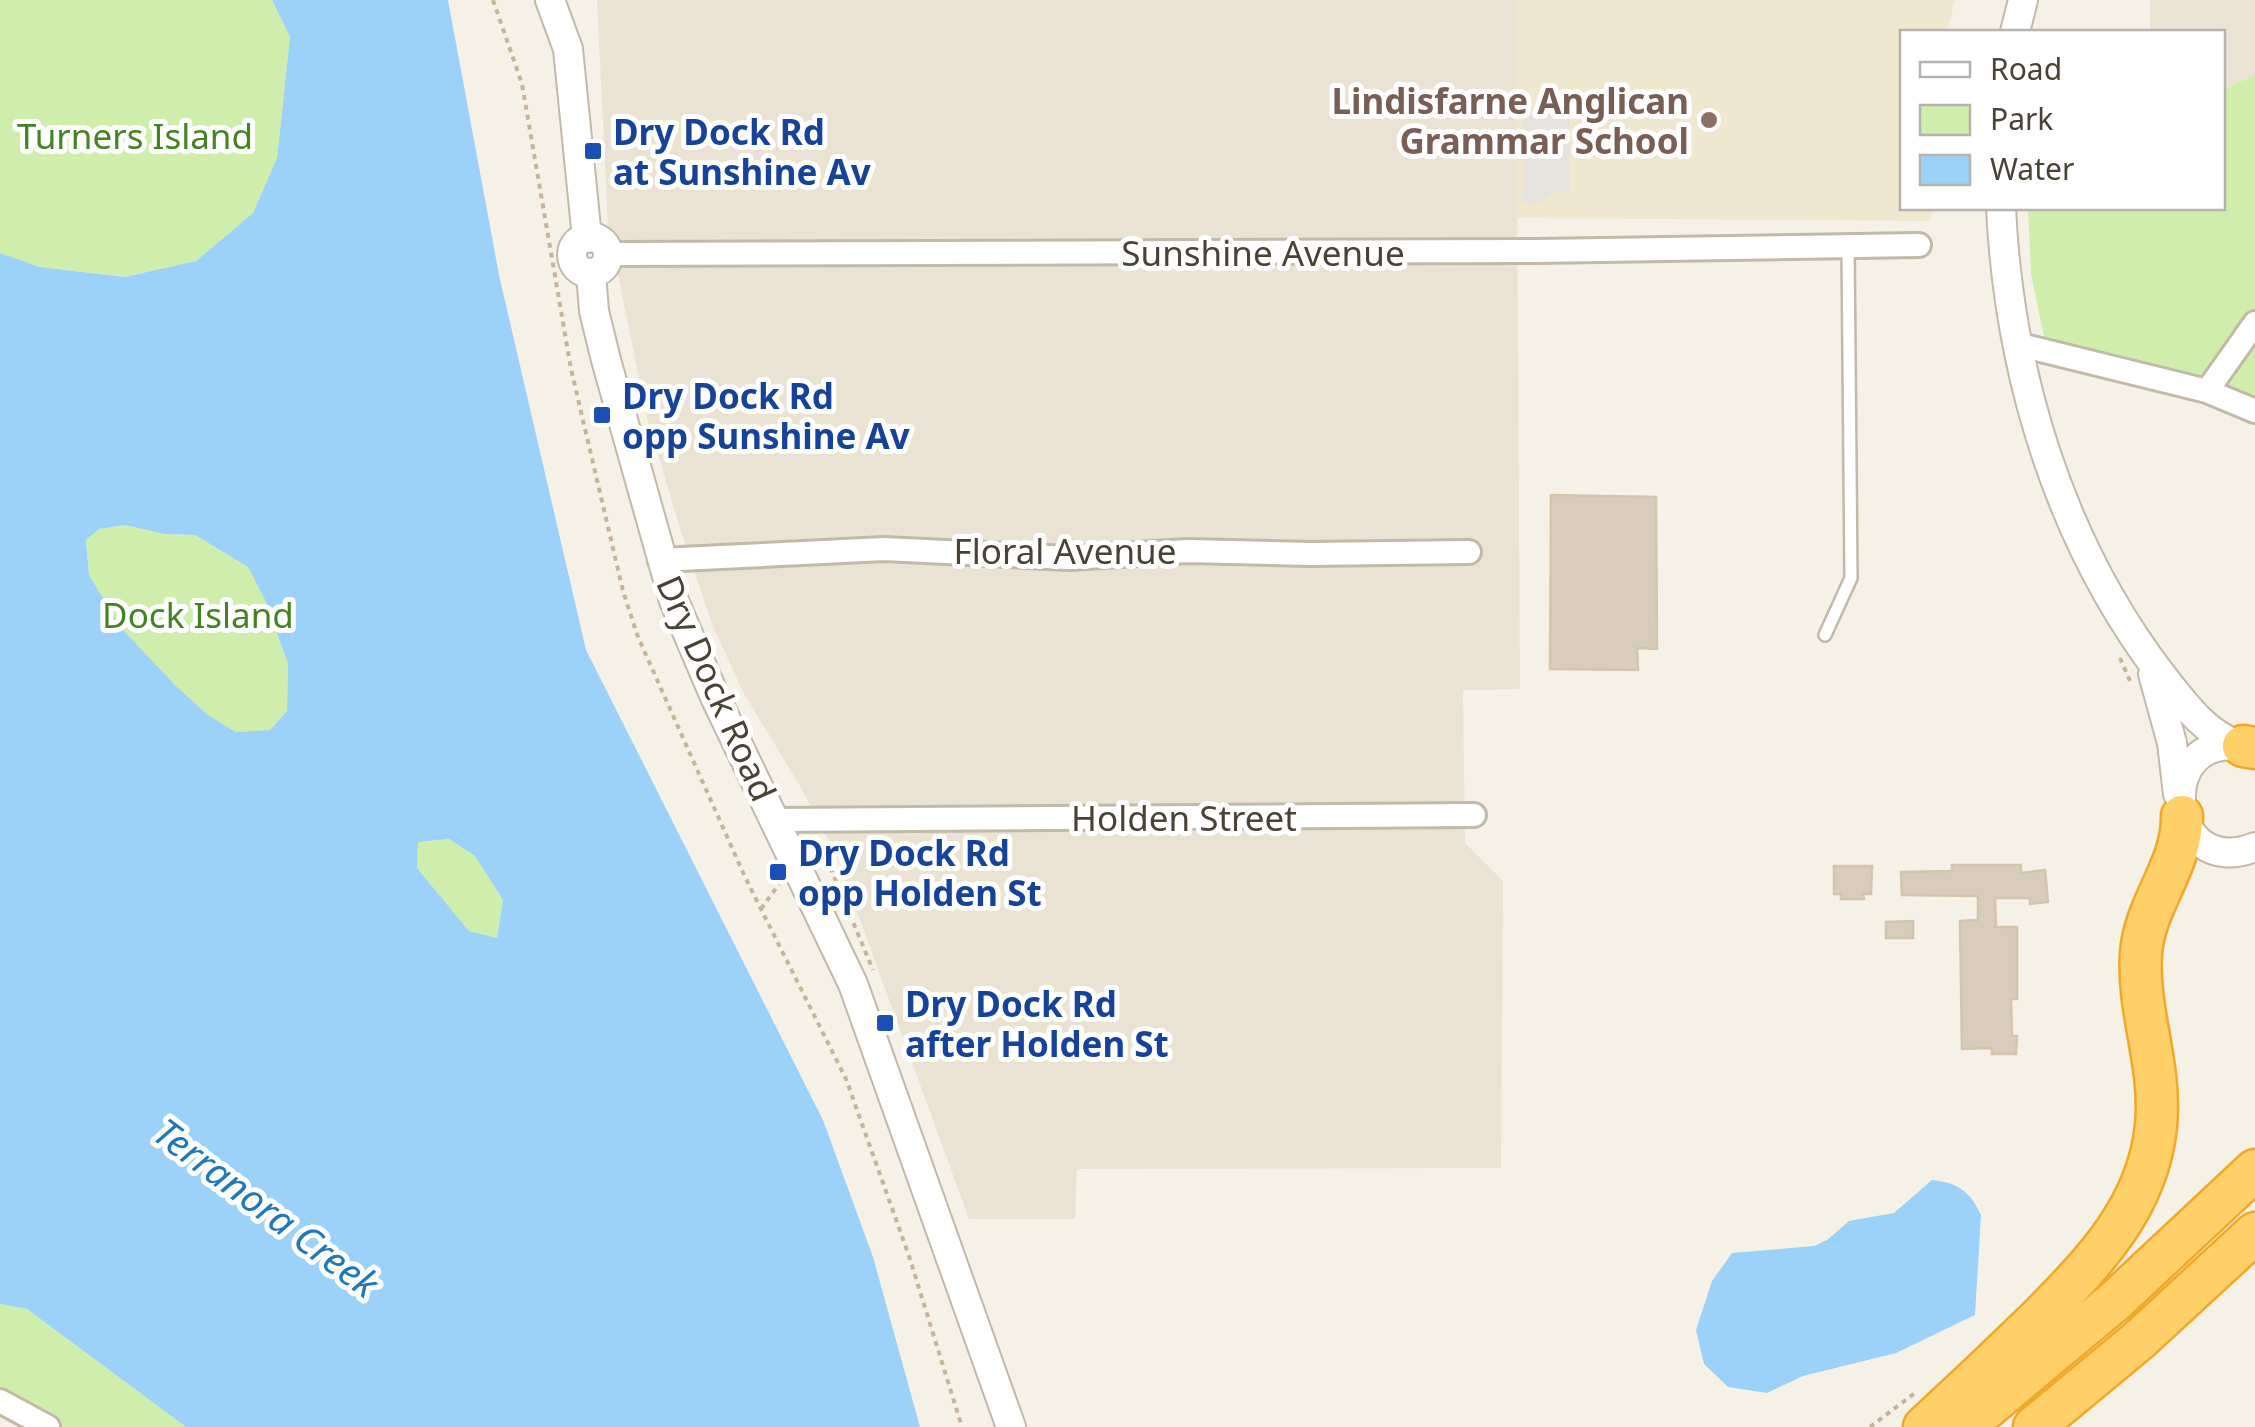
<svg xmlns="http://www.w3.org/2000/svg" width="2255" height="1427" font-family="'Noto Sans',sans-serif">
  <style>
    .residential { fill: #eae3d4 }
    .education { fill: #f0e7cf }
    .green { fill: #cfeeab }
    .parking { fill: #e6e3df }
    .water { fill: #9cd2f9; fill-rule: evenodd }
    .building { fill: #d8cdbb; stroke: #d4c5ad; stroke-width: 2.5 }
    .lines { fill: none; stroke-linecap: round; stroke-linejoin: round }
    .service-casing { stroke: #c2b9a8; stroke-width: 16 }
    .minor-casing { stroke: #c2b9a8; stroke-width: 28 }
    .tertiary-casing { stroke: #c2b9a8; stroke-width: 32 }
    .motorway-casing { stroke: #f0a927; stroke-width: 45 }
    .path { stroke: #c6b698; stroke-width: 4; stroke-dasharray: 5 5; stroke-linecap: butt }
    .service { stroke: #fff; stroke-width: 11 }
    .minor { stroke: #fff; stroke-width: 22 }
    .tertiary { stroke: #fff; stroke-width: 28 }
    .motorway { stroke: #ffcf68; stroke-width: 40 }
    .education-dot { fill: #8d6e63; stroke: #fff; stroke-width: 4 }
    .transit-dot { fill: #1a4fb4; stroke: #fff; stroke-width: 4 }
    .labels { text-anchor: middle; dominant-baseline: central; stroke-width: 10; stroke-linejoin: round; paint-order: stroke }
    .education-label { font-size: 35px; font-weight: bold; fill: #785e54; stroke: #fff; text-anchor: end }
    .transit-label { font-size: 35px; font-weight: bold; fill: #164399; stroke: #fff; text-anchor: start }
    .park-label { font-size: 35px; fill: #448321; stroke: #fff }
    .street-label { font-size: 35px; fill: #494235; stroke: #fff }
    .water-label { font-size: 38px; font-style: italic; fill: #2077ba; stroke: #fff }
  </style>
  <rect width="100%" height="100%" fill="#f5f1e7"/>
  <path class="residential" d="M597,0H1516L1520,689L1463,690L1465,843L1503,881L1501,1168L1077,1169L1075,1219H969L836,854L800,786L743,692L712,624L680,528L647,418L608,225Z
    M2150,0H2255V75L2223,90L2222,32H2150Z"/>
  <path class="education" d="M1516,0H1955L1947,32H1902V208H1935L1929,221L1516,218Z"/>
  <path class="green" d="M0,0H272L290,37L277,158L253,213L196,261L125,277L40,267L0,253Z
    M2255,75V422L2220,407L2049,361L2031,274L2028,208H2222L2223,90Z
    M127,525L163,534L195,535L248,567L265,600L288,664L287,711L270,730L236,732L208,715L176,686L121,629L89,575L86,539L99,529Z
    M449,839L475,856L503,900L497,938L469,931L417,868L418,842Z
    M0,1304L27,1309L186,1427H63L0,1390Z"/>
  <path class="parking" d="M1522,112H1569V192H1554L1537,203L1524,202Z"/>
  <path class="water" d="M272,0H448L499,275L586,650L823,1120L873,1257L920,1427H186L27,1309L0,1304V253L40,267L125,277L196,261L253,213L277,158L290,37ZM126,525L163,534L195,535L248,567L265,600L288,664L287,711L270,730L236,732L208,715L176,686L121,628L89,575L86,540L99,529ZM449,839L475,856L503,900L497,938L469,931L417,868L418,842Z
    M1932,1180C1958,1183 1970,1191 1981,1215L1975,1315L1896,1353L1803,1376L1767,1393L1728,1387L1704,1364L1696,1330L1712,1281L1732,1253L1814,1246L1827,1240L1849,1221L1894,1213Z"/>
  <path class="building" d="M1551,495L1656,497L1657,649L1637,648L1638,670L1550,669Z
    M1952,865H2021V873L2045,870L2048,902L2030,904V898H1995L1996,927H2017V999H2011L2012,1036H2017L2016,1054H1992V1048L1962,1049L1960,921L1978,920V896L1902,895L1901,872L1952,871Z
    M1834,866H1872L1871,894H1863L1864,899H1841V894H1834Z
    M1913,921V938H1886V922Z"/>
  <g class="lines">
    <defs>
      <path id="service" d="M1825,635L1851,578L1848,246"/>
      <path id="minor" d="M608,254L1536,251L1919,245
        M2016,344L2207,391L2255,323
        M2207,391L2255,411
        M660,560L884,549L1069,558L1188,551L1310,554L1469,552
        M775,820L1474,815
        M0,1401L48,1427"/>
      <path id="tertiary" d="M550,0L568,49L587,238
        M2015,32L2023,0
        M2001,208C2009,373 2059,540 2160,673C2182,701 2204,733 2238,745
        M572 255a18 18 0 1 1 36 0a18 18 0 1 1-36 0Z
        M591,273L594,311L606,360L674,601L715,697L853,984L1011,1427
        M2153,674L2172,743L2178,794
        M2244,747C2152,729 2165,883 2255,847"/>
      <path id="motorway" d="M2243,746L2255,748
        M1924,1427C1963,1391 2002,1354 2040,1317C2094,1262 2148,1207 2156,1126C2162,1066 2137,1011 2141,953C2145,903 2183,866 2182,816
        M1964,1427L2115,1301L2255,1170
        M2034,1427L2139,1340L2255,1233"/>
    </defs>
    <use href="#service" class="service-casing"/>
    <use href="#minor" class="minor-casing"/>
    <use href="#tertiary" class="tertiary-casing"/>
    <use href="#motorway" class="motorway-casing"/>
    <path class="path" d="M493,0L522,84L571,369L623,591L638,637L745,877L846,1079L909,1256L962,1427
      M2120,658L2130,681
      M819,840L873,970
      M761,909L779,884
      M1870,1427L1915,1393"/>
    <use href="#service" class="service"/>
    <use href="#minor" class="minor"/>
    <use href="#tertiary" class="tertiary"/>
    <use href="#motorway" class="motorway"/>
  </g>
  <circle class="education-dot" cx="1709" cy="120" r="10"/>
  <g class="transit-dot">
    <rect x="583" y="141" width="20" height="20" rx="5"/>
    <rect x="592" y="405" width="20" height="20" rx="5"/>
    <rect x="768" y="862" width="20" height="20" rx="5"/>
    <rect x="875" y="1013" width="20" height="20" rx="5"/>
  </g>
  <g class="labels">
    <g class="education-label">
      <text x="1689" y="100">Lindisfarne Anglican<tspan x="1689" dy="40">Grammar School</tspan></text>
    </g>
    <g class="transit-label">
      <text x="613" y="131">Dry Dock Rd<tspan x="613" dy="40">at Sunshine Av</tspan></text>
      <text x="622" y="395">Dry Dock Rd<tspan x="622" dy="40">opp Sunshine Av</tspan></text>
      <text x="798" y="852">Dry Dock Rd<tspan x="798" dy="40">opp Holden St</tspan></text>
      <text x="905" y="1003">Dry Dock Rd<tspan x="905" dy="40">after Holden St</tspan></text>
    </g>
    <g class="park-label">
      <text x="135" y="135">Turners Island</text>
      <text x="198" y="614">Dock Island</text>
    </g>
    <g class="street-label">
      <text x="1263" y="252">Sunshine Avenue</text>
      <text x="1065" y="550">Floral Avenue</text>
      <text transform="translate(717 688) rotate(66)">Dry Dock Road</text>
      <text x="1184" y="817">Holden Street</text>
    </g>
    <g class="water-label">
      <text transform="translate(267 1207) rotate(37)">Terranora Creek</text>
    </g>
  </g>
  <rect x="1900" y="30" width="325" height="180" fill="#ffffff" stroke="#b6b3ae" stroke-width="2.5"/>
  <rect x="1920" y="62" width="50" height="15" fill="#ffffff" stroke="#b6b3ae" stroke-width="2.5"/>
  <text x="1990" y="80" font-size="30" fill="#494235">Road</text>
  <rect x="1920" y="105" width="50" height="30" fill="#cfeeab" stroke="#b6b3ae" stroke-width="2.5"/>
  <text x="1990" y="130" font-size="30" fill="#494235">Park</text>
  <rect x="1920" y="155" width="50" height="30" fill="#9cd2f9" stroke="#b6b3ae" stroke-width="2.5"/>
  <text x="1990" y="180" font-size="30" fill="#494235">Water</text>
</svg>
